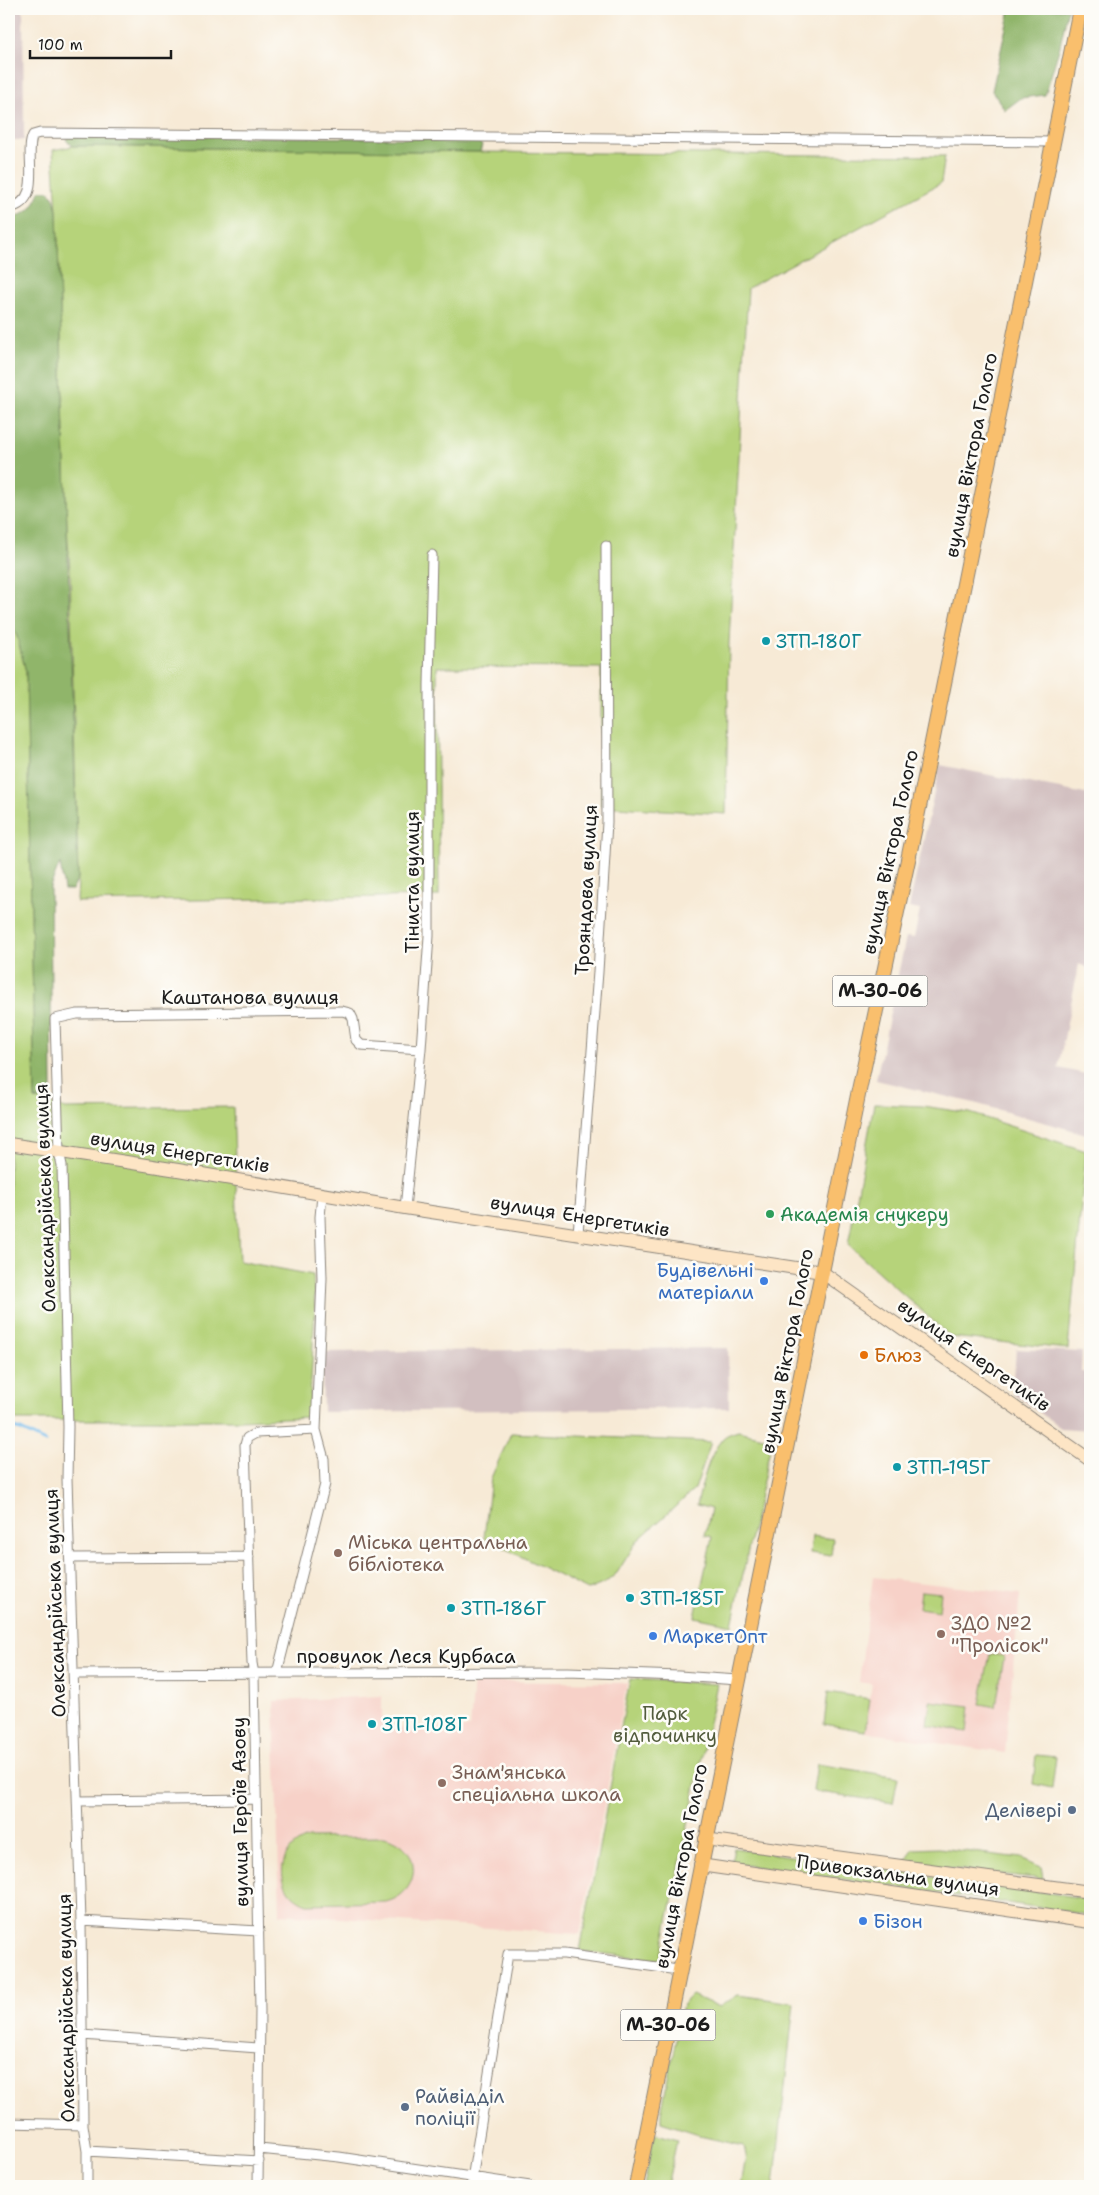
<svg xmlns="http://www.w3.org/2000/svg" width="1099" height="2195" font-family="'Shantell Sans',sans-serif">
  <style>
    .built { fill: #f7d1c8 }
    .industrial { fill: #d2bfc0 }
    .green { fill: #b6d37a; stroke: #69784b }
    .forest { fill: #90b56a; stroke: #566843 }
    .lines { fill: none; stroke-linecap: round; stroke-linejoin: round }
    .stream { stroke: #77bdee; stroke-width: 3 }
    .street-casing { stroke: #8a8379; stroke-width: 11 }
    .secondary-casing { stroke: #8a8379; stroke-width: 14 }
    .primary-casing { stroke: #8a8379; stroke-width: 16 }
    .street { stroke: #fff; stroke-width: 9 }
    .secondary { stroke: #fde5c5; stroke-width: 12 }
    .primary { stroke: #f9bf6d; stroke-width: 14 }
    .culture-dot { fill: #0f9aa8; stroke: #fdfcf7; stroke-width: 2 }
    .leisure-dot { fill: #2e9e5b; stroke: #fdfcf7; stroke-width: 2 }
    .shop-dot { fill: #3f7fe0; stroke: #fdfcf7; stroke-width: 2 }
    .food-dot { fill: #e8710a; stroke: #fdfcf7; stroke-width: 2 }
    .education-dot { fill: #8d6e63; stroke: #fdfcf7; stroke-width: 2 }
    .service-dot { fill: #5c6f8a; stroke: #fdfcf7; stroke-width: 2 }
    .labels { text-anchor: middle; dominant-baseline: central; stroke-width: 5; stroke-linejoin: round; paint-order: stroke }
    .shield { fill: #fdfcf7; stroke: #605f5e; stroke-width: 1 }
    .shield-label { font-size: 18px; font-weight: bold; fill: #1c1c1c }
    .street-label { font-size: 19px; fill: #1c1c1c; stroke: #fdfcf7 }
    .culture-label { font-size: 19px; fill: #0d838f; stroke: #fdfcf7; text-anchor: start }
    .leisure-label { font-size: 19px; fill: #27864d; stroke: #fdfcf7; text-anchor: start }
    .shop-label { font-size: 19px; fill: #366cbe; stroke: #fdfcf7; text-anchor: start }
    .food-label { font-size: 19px; fill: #c56008; stroke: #fdfcf7; text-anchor: start }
    .education-label { font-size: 19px; fill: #785e54; stroke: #fdfcf7; text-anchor: start }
    .park-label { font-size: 19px; fill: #525c3d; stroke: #fdfcf7 }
    .service-label { font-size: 19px; fill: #4e5e75; stroke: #fdfcf7; text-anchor: end }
  </style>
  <rect width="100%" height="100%" fill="#fdfcf7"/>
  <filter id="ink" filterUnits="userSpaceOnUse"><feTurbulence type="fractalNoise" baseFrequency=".02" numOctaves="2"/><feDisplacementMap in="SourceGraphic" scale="10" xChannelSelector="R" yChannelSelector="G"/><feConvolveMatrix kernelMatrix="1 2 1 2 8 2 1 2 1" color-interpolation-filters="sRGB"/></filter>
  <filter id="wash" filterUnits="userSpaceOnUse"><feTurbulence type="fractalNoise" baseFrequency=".0096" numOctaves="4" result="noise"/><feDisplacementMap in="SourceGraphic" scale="20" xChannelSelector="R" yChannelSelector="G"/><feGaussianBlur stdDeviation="1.12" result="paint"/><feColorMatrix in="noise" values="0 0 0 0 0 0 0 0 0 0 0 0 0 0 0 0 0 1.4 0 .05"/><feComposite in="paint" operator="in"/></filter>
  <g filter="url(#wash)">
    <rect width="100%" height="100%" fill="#f7ead6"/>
    <path class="built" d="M873,1577L1020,1594L1005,1753L865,1732L872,1684L859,1682Z
      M474,1681L627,1683L580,1934L280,1914L274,1701L382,1696V1728H470Z"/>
    <path class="industrial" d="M9,9H23L24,140H9Z
      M940,765L1090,795V969L1079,964L1058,1068L1090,1075V1135L974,1103L876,1080L906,937L914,938L920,910L909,908Z
      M728,1348L729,1408L323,1412L322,1352Z
      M1016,1349L1082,1352L1081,1372L1090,1373V1430L1061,1428L1013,1393Z"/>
    <path class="green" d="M73,146L480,152L945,156L941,183L748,288L729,642L726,814L601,806V668L437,667L439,896L77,902L78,878L70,570L67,527L57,211L53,150Z
      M9,621L17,636L26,672L35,1099L66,1109L233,1107L239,1261L313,1275L315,1307L309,1417L240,1420H9Z
      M874,1104L922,1106L970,1113L1086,1151L1068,1349L951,1337L848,1245Z
      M738,1431L772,1439L732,1625L695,1617L712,1537L705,1535L711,1509L697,1505C702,1484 708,1455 723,1438C727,1434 733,1433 738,1431Z
      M511,1433L711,1442L695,1489L637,1541L617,1573L605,1583L588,1590L484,1538L491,1478Z
      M812,1536L833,1539L831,1556L810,1553Z
      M921,1591L941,1593L939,1611L919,1608Z
      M990,1654L1004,1656L996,1707L980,1704Z
      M630,1679L717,1684L660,1960L580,1951Z
      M828,1692L870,1699L865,1731L824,1724Z
      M930,1701L970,1706L967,1732L927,1725Z
      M1036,1755L1056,1757L1052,1788L1033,1784Z
      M817,1764L898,1777L893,1803L813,1791Z
      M383,1837C422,1843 424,1892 386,1902L307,1904C273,1892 275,1847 309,1838Z
      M734,1848L1090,1899V1915L731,1863Z
      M939,1848L1021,1858L1041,1867L1043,1879L905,1863L913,1849Z
      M692,1995L719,2007L738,1995L794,2003L774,2186H741L746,2156L744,2146L700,2136L699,2134L661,2122V2113L683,2004Z
      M657,2134L677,2140L667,2186H644L654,2136Z"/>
    <path class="forest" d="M1010,9H1068L1060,46L1045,95L1021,98L1005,110L992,91Z
      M69,135L474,139L482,145L480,152L73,146L66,140Z
      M39,191H49L54,198L57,211L78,878L72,890H64L60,863L50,887L52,1087L48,1103L35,1099L26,672L17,636L9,621V217C27,216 35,207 39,191Z"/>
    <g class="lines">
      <path class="stream" d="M9,1427L21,1430L45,1442"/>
    </g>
  </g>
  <g filter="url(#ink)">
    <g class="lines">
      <defs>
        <path id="street" d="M9,208C45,201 23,154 33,135L40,133L1053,142
          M405,1208L421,1049L429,936V684L432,555
          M578,1234L598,972L607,822L606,546
          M70,1558L249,1557
          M277,1673L325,1484L324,1459L316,1430L322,1278L320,1217L322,1195
          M74,1674L568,1672L679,1676L738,1680
          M78,1801L256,1799
          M81,1921L259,1931
          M82,2035L258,2048
          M9,2123L83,2125
          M259,2149L339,2157L530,2186
          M87,2151L259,2161
          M87,2186V2151L83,2125L81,1921L67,1479L68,1427L62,1165L59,1152L55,1019L77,1014L342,1011L350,1013L353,1019L356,1040L361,1045L421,1049
          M258,2186L260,2010L254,1674L252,1663L245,1445L247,1438L256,1433L316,1430
          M471,2186L508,1954H564L678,1970"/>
        <path id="secondary" d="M9,1144L178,1170L405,1208L822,1272L1090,1460
          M705,1839L1090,1892
          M700,1865L1090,1922"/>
        <path id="primary" d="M636,2186L858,1095L915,827L1080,9"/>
      </defs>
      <use href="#street" class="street-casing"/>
      <use href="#secondary" class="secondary-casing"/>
      <use href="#primary" class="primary-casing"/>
      <use href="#street" class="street"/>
      <use href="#secondary" class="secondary"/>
      <use href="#primary" class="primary"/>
    </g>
  </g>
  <g class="culture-dot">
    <circle cx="766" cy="641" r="5"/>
    <circle cx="897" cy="1467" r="5"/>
    <circle cx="630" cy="1598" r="5"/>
    <circle cx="451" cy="1608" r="5"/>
    <circle cx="372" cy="1724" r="5"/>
  </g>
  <circle class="leisure-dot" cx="770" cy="1214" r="5"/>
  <g class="shop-dot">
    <circle cx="764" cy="1281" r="5"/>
    <circle cx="653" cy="1636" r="5"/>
    <circle cx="863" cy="1921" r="5"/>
  </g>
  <circle class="food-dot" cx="864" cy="1355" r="5"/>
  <g class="education-dot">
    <circle cx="338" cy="1553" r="5"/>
    <circle cx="941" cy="1634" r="5"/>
    <circle cx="442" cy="1783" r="5"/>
  </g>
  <g class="service-dot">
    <circle cx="1072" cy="1810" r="5"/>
    <circle cx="405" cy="2107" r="5"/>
  </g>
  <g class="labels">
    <g class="shield">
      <rect x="832.5" y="975.5" width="95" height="31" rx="4"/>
      <rect x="620.5" y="2009.5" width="95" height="31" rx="4"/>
    </g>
    <g class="shield-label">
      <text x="880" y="991">М-30-06</text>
      <text x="668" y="2025">М-30-06</text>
    </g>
    <g class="street-label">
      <text transform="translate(971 455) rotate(-79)">вулиця Віктора Голого</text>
      <text transform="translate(890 852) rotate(-78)">вулиця Віктора Голого</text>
      <text transform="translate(412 882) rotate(-90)">Тіниста вулиця</text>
      <text transform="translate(586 890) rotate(-87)">Трояндова вулиця</text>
      <text x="250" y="997">Каштанова вулиця</text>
      <text transform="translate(180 1152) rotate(9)">вулиця Енергетиків</text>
      <text transform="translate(45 1198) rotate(-92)">Олександрійська вулиця</text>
      <text transform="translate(580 1216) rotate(9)">вулиця Енергетиків</text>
      <text transform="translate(787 1351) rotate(-79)">вулиця Віктора Голого</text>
      <text transform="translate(974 1355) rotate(35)">вулиця Енергетиків</text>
      <text transform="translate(55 1603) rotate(-92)">Олександрійська вулиця</text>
      <text x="406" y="1656">провулок Леся Курбаса</text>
      <text transform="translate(240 1812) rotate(-91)">вулиця Героїв Азову</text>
      <text transform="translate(681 1866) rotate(-79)">вулиця Віктора Голого</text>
      <text transform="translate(898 1875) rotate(8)">Привокзальна вулиця</text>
      <text transform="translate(66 2008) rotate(-91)">Олександрійська вулиця</text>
    </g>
    <g class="culture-label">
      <text x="776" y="641">ЗТП-180Г</text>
      <text x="907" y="1467">ЗТП-195Г</text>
      <text x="640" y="1598">ЗТП-185Г</text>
      <text x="461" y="1608">ЗТП-186Г</text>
      <text x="382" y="1724">ЗТП-108Г</text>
    </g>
    <g class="leisure-label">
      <text x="780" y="1214">Академія снукеру</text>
    </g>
    <g class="shop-label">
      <text x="754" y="1270" text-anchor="end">Будівельні<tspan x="754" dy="22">матеріали</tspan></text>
      <text x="663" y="1636">МаркетОпт</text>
      <text x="873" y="1921">Бізон</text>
    </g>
    <g class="food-label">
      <text x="874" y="1355">Блюз</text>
    </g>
    <g class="education-label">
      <text x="348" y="1542">Міська центральна<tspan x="348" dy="22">бібліотека</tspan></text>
      <text x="951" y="1623">ЗДО №2<tspan x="951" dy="22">"Пролісок"</tspan></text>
      <text x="452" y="1772">Знам'янська<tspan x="452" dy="22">спеціальна школа</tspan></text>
    </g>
    <g class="park-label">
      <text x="665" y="1713">Парк<tspan x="665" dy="22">відпочинку</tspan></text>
    </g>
    <g class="service-label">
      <text x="1062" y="1810">Делівері</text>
      <text x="415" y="2096" text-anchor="start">Райвідділ<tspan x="415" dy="22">поліції</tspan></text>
    </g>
  </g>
  <rect width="1099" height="2195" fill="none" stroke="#fdfcf7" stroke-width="30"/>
  <path d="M30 50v8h141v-8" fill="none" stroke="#1c1c1c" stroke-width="2.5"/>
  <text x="38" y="50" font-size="15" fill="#1c1c1c" stroke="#fdfcf7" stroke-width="4" paint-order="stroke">100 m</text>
</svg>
